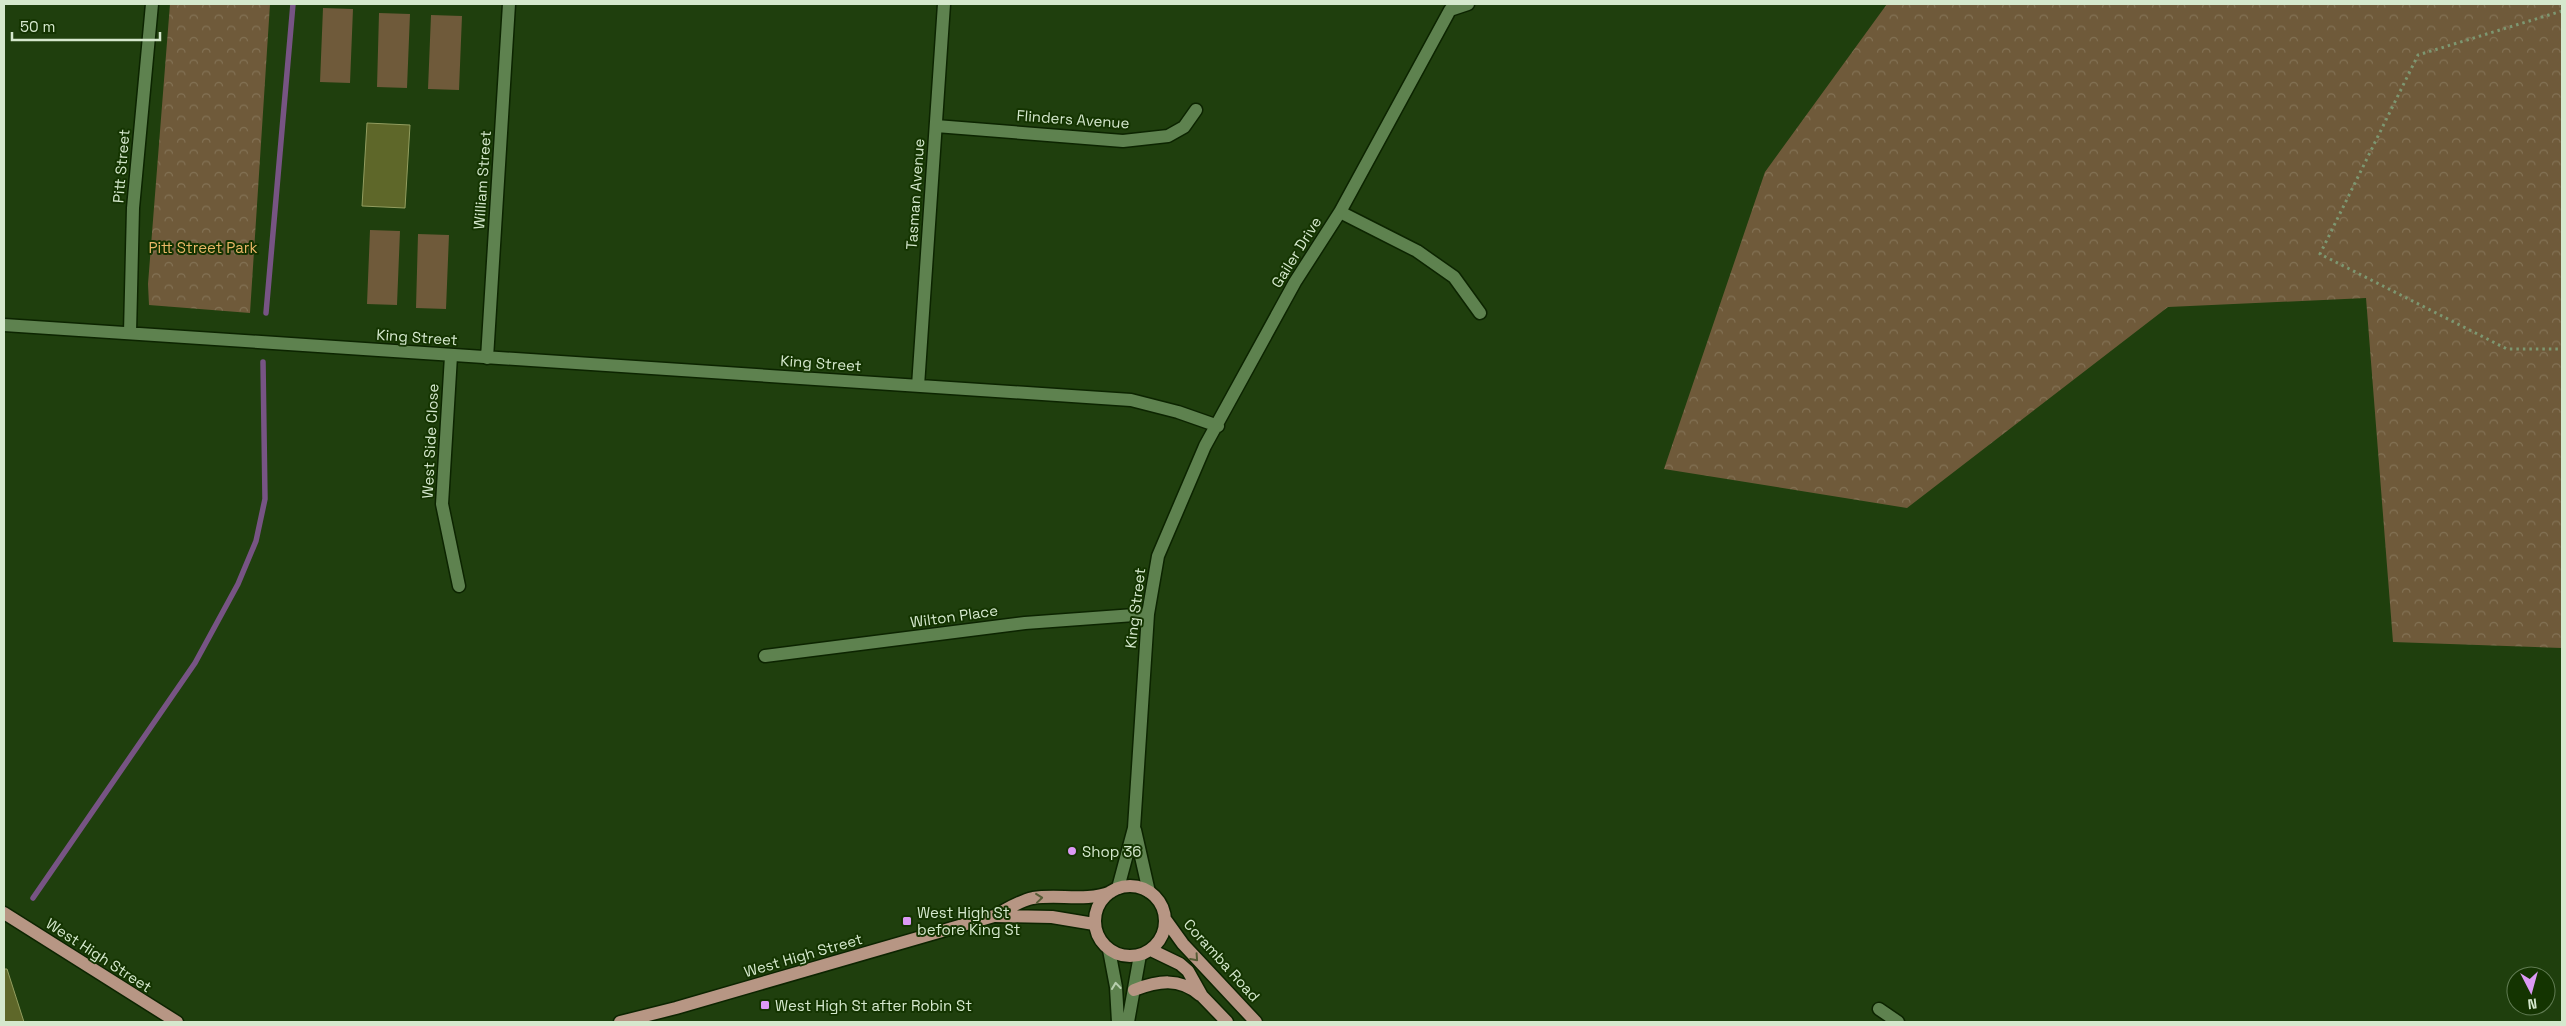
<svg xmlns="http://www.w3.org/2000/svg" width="2566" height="1026" font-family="'Space Grotesk',sans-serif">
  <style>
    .forest { fill: url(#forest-crowns) }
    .pitch { fill: #6f5a3a }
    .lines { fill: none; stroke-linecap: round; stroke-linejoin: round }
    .stream { stroke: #775484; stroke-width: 5.5 }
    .building { fill: #5e6729; stroke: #929d5f }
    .minor-casing { stroke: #0c2400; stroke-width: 15 }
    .major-casing { stroke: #0c2400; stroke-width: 15 }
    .path { stroke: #7d9771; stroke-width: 3; stroke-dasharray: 2.5 4; stroke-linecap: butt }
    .minor { stroke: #5e824f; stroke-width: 12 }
    .major { stroke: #b79684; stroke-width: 12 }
    .oneway { stroke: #555b35 }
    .oneway2 { stroke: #b7ceae }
    .poi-dot { fill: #dc99f5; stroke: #143401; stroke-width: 2 }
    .labels { text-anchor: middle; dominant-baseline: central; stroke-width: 4; stroke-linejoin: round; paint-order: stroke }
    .street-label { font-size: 15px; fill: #d5e8cd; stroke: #143401 }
    .park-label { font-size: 15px; fill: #eab667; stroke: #143401 }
    .poi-label { font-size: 15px; fill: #d5e8cd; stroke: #143401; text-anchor: start }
  </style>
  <defs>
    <pattern id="forest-crowns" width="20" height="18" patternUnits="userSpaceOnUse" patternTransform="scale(1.25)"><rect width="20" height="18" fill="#6f5a3a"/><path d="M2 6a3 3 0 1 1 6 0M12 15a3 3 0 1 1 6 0" fill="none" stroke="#837255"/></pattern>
  </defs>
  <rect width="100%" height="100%" fill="#1f3f0d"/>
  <path class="forest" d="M170,4H270L250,313L149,305L148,284Z
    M1887,4H2562V648L2393,642L2366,298L2168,307L1907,508L1664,469L1765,172Z"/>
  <path class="pitch" d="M323,8L353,9L350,83L320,82Z
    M379,13L410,14L407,88L377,87Z
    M431,15L462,16L459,90L428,89Z
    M370,230L400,231L397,305L367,304Z
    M418,234L449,235L446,309L416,308Z"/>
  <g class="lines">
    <path class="stream" d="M266,313L293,4
      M33,898L195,663L238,584L256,541L265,499L263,362"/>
  </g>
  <path class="building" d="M367,123L410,125L405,208L362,206Z
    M4,969H7L24,1022H4Z"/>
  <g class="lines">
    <defs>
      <path id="minor" d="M936,126L1123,141L1168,136L1184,127L1196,110
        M1340,212L1417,251L1454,277L1480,313
        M4,325L1131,400L1178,412L1218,426
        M130,333L133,208L152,4
        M451,356L442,504L459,586
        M487,358L509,4
        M918,386L944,4
        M765,656L1025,623L1148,614
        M1135,830L1149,892
        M1118,888L1134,828L1148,614L1158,556L1205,446L1295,282L1340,212L1450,10L1468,4
        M1109,950L1116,987L1118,1022
        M1879,1009L1898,1022
        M1128,1022L1140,955"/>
      <path id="major" d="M1095 921a35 35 0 1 1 70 0a35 35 0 1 1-70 0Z
        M4,913L177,1022
        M995,916L1052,917L1094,924
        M1165,919L1183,944L1256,1022
        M1151,950L1180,964L1188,971L1202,996L1227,1022
        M1134,990C1158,981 1179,977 1200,995
        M620,1022L676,1008L994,916C1007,909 1019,901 1033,898C1059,894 1086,902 1111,892"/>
    </defs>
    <use href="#minor" class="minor-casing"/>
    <use href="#major" class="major-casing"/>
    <path class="path" d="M2562,11L2418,55L2320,254L2507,349H2562"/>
    <use href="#minor" class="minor"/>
    <use href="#major" class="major"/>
  </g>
  <defs><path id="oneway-chevron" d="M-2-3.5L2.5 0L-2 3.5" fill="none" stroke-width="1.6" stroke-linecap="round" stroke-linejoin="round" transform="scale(1.25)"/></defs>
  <g class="oneway">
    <use href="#oneway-chevron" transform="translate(1039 898) rotate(-6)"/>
    <use href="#oneway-chevron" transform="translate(1195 958) rotate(48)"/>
  </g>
  <use class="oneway2" href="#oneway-chevron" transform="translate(1116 986) rotate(-96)"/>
  <g class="poi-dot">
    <circle cx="1072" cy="851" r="5"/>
    <rect x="902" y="916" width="10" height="10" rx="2.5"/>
    <rect x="760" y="1000" width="10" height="10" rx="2.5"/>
  </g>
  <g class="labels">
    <g class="street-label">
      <text transform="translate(1073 119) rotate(4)">Flinders Avenue</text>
      <text transform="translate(121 166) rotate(-85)">Pitt Street</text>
      <text transform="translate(482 180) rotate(-86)">William Street</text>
      <text transform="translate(915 194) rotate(-86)">Tasman Avenue</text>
      <text transform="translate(1296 252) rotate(-58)">Gailer Drive</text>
      <text transform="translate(417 337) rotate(4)">King Street</text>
      <text transform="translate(821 363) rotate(4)">King Street</text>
      <text transform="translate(430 441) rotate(-87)">West Side Close</text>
      <text transform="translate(1135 608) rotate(-83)">King Street</text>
      <text transform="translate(954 616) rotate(-8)">Wilton Place</text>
      <text transform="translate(99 955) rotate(33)">West High Street</text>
      <text transform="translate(803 955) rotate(-16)">West High Street</text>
      <text transform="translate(1222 960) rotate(48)">Coramba Road</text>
    </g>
    <g class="park-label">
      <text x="203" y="247">Pitt Street Park</text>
    </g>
    <g class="poi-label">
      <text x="1082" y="851">Shop 36</text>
      <text x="917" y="912">West High St<tspan x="917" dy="17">before King St</tspan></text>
      <text x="775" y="1005">West High St after Robin St</text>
    </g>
  </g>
  <rect width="2566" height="1026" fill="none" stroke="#d5e8cd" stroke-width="10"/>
  <g transform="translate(2531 991) rotate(174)"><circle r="24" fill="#143401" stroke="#617c53"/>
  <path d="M0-4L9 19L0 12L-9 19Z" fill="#dc99f5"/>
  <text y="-8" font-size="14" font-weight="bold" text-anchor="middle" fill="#d5e8cd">N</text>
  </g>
  <path d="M12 32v8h148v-8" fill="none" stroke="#d5e8cd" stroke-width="2.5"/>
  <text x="20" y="32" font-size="15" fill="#d5e8cd" stroke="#143401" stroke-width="4" paint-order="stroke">50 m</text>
</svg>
